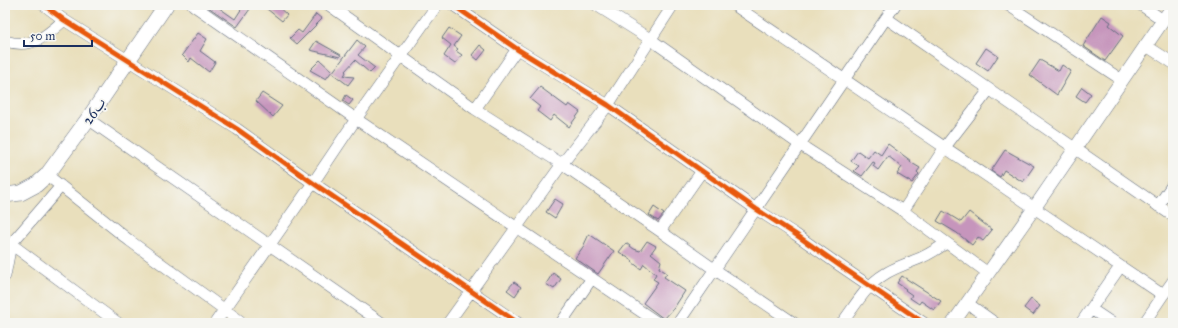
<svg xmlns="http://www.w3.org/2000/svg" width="1178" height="328" font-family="'IM FELL Great Primer',Amiri,serif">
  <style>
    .building { fill: #c695bc }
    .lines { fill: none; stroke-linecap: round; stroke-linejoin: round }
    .minor-casing { stroke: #636d7f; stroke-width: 12 }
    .major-casing { stroke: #636d7f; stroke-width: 14 }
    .highway-casing { stroke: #636d7f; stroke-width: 16 }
    .minor { stroke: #fff; stroke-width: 11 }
    .major { stroke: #fff; stroke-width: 13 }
    .highway { stroke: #fff; stroke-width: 15 }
    .cycleway-casing { stroke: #f6f6f2; stroke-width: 8 }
    .cycleway { stroke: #e8590c; stroke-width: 5 }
    .labels { text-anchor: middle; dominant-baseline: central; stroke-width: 3.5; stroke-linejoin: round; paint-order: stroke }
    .street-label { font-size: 15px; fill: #1b2f5e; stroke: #f6f6f2 }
  </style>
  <rect width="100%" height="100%" fill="#f6f6f2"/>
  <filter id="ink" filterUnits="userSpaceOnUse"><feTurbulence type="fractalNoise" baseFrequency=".025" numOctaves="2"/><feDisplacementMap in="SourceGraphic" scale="8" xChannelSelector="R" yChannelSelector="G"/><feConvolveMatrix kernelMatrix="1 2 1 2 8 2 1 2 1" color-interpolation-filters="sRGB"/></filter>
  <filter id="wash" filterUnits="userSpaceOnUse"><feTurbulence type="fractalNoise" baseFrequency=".012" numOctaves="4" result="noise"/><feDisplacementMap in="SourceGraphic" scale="16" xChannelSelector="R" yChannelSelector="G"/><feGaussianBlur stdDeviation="0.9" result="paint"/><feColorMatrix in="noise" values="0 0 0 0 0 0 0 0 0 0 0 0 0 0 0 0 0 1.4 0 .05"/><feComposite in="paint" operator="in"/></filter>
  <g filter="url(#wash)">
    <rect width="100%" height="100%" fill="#e9dfbc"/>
    <g id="blocks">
      <path class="building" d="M205,5H215L235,19L244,5H246L250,9L237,27Z
        M262,5H276L287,15L282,21Z
        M316,14L322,19L297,44L290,38L298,30L302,33Z
        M1102,16L1111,22L1109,25L1123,36L1105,61L1083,46Z
        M449,28L461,36L454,46L458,49L456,51L462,55L455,64L444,56L451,45L442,38Z
        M198,33L207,39L200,51L215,62L209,72L191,58L189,62L182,55Z
        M357,40L365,47L358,55L375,68L370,73L355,60L345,71L346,72L344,76L354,77L348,85L332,73Z
        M316,41L341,55L340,57L310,50Z
        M480,45L486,50L478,60L472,55Z
        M986,48L998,56L988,71L976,63Z
        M320,60L332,71L326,79L310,70Z
        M1040,60L1059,71L1062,65L1071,71L1057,95L1030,75Z
        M540,87L567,107L569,104L580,112L569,127L554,115L550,121L537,111L540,107L530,99Z
        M1082,87L1091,94L1085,102L1076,96Z
        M262,93L282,106L273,117L256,101Z
        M346,95L353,100L349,105L343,101Z
        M888,144L911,161L910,162L920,168L917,172L919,174L912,183L897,174L902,167L888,156L878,170L873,166L875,163L873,162L862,176L854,171L859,166L851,161L858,151L868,158L874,150L881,155Z
        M1005,150L1034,166L1023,182L1004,170L1000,177L991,171Z
        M555,199L563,204L555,218L546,212Z
        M654,207L664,214L658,221L649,215Z
        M943,211L961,222L969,212L992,230L983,241L978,237L972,245L957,233L937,221Z
        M589,234L614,251L598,274L575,258L583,247Z
        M647,241L656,246L651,253L661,261L659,268L667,273L664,277L685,291L674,308L664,319L643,303L658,282L653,279L656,274L644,264L641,269L632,262L633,261L619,252L626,243L634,249L640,251Z
        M553,273L561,279L554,289L546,284Z
        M902,276L941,301L934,310L921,301L919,304L910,298L912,295L905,290L906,289L897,283Z
        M514,282L521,287L515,296L507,290Z
        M1031,299L1040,306L1033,315L1024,308Z"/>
    </g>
  </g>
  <g filter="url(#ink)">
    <use href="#blocks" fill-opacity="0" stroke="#636d7f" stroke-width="1"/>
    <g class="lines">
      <defs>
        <path id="minor" d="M44,5L64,20L237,129L313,183L518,323
          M193,5L356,119L658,323
          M329,5L475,109L562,164L660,231L714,269L794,323
          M453,5L517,49L608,105L756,209L795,234L839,265L924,323
          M596,5L650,39L799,144L903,211L988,273
          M734,5L1163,295L1173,281
          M1008,5L1122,80
          M1141,5L1163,20
          M886,18L1173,216
          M5,41C33,49 45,37 64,20
          M1145,45L1173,63
          M475,109L517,49
          M88,119L382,323
          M47,175L130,241L243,323
          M1158,206L1173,184
          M903,211L945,147L989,90
          M660,231L702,171
          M11,244L118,323
          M5,276L11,244L61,186
          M967,303L995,323
          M1091,309L1112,323
          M215,323L313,183L356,119L437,5
          M448,323L562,164L608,105L673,5
          M561,323L592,278
          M678,323L895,5
          M842,323C855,306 866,285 885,274C894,268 904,265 913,261C925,257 936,250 946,243
          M1081,323L1120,267
          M1144,323L1163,295"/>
        <path id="major" d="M953,323L1035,207L1173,6"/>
        <path id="highway" d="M5,195L21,193L36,185L47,175L88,119L166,5"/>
      </defs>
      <use href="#minor" class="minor-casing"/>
      <use href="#major" class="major-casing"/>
      <use href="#highway" class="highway-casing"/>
      <use href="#minor" class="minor"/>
      <use href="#major" class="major"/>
      <use href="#highway" class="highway"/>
      <defs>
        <path id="cycleway" d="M44,5L64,20L237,129L313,183L518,323
          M453,5L517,49L608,105L756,209L795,234L839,265L924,323"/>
      </defs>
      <use href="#cycleway" class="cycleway-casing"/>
      <use href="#cycleway" class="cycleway"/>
    </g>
  </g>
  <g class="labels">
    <g class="street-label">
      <text transform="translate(94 111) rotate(-55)">26ب</text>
    </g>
  </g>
  <rect width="1178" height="328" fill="none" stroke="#f6f6f2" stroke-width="20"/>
  <path d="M24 40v6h68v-6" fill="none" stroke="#1b2f5e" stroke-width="2"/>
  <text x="30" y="40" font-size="12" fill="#1b2f5e" stroke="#f6f6f2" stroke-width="3" paint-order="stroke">50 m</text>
</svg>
